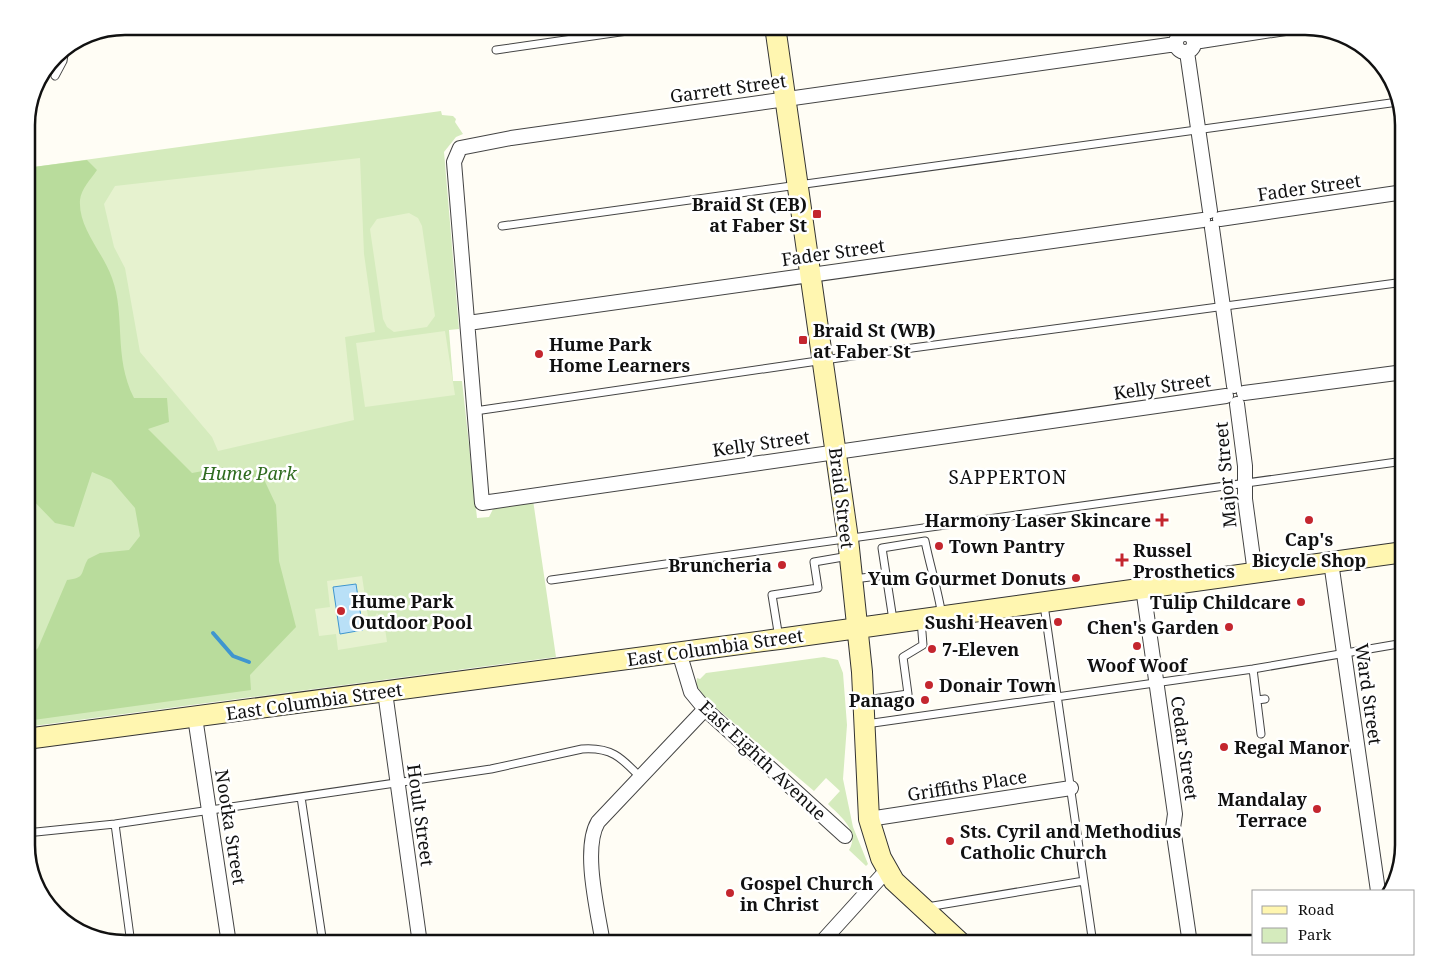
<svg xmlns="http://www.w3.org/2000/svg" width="1430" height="970" font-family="'Noto Serif',serif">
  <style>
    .green { fill: #d5ebbd }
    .forest { fill: #b9dc9c }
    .pitch { fill: #e6f2cf }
    .water { fill: #b9e0f7; stroke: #3f96cf }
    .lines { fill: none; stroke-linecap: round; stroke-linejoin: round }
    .stream { stroke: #3f96cf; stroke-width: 4 }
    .lane-casing { stroke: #444; stroke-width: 9 }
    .street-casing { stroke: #444; stroke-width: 16 }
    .secondary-casing { stroke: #333; stroke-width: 22 }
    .lane { stroke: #fff; stroke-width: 7 }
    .street { stroke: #fff; stroke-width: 14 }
    .secondary { stroke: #fff6b0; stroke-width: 20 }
    .poi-dot { fill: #c4262e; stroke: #fff; stroke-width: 2 }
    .labels { text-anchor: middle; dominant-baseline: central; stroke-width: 5; stroke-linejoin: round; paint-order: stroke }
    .street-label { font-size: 18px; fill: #111; stroke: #fff }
    .poi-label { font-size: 18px; font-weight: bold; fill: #111; stroke: #fff; text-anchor: start }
    .park-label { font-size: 18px; font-style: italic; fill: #2f6b1f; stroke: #fff }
    .neighbourhood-label { font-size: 19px; letter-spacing: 1px; fill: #111; stroke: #fff }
    .rim { fill: none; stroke: #111; stroke-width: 2.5 }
  </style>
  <rect width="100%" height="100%" fill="#fffdf5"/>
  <path class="green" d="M441,111L442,115L453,116L456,119L455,122L463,134L456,137L444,152L459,329L449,330L453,381H462L477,518L489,517L494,507L533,500L556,657L26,727V168Z
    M824,657L838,660L843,673L847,725L843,779L853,827L868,864L866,866L849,850C860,831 841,817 828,804L840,791L826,778L814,791L707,700L696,685L697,678L700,679L706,673Z"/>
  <path class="forest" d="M87,160L97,170C91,179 81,189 80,200C78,228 103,252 112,278C126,316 113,356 134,398H167L169,422L148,429L192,473L225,467L260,471L276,505L279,561L296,627L250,675L251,690L26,721V659L38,648L67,580C86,578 80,573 88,559L100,553L129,550L140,536L135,508L111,480L92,472L74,527L55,523L26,493V168Z"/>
  <path class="pitch" d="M360,158L364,254L375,332L345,337L354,420L218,451L212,437L140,352L125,268L114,247L104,204L115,186Z
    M409,213L418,218L422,226L435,316L427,327L394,332L387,327L383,319L370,229L377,219Z
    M445,331L455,395L365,407L356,343Z
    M362,576L368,617L373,620L377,613L384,621L387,642L338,650L336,634L319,636L315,609L330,607L327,581Z"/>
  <path class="water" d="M356,584L363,630L340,634L333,587Z"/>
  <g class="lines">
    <path class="stream" d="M213,633L233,656L249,662"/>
    <defs>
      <path id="lane" d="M93,33L168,26
        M496,50L662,26
        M55,76L63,61L65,48
        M502,226L1398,102
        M475,411L838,358L1404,282
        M854,579L886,575
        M551,580L1404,461
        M1044,605L1093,944
        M893,620L882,548L925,541C930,566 938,590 942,616
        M779,638L772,595L818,588L814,562L849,556
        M1253,669L1261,734
        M866,700L908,694L903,657L923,645L921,620
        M1257,700L1265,699
        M866,724L1253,669L1404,643
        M301,797L323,944
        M115,824L131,944
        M26,833L115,824L491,769L582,749C611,747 621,757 640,777
        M927,907L1084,881"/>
      <path id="street" d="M1176 43a9 9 0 1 1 18 0a9 9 0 1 1-18 0Z
        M1194,42L1298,26
        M1176,44L511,138L460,148L454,162L482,503L1226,396
        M1187,52L1210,211
        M1220,219L1404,192
        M1212,228L1234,386
        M468,323L1203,220
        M1244,393L1404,372
        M1237,404L1245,466V499L1255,573
        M1331,562L1378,891
        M1143,588L1175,814L1173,828L1190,944
        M679,652L691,692L705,709L845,836
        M385,692L420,944
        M195,717L229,944
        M869,819L1071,788
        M603,944C598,912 582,849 598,822L705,709
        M820,944L887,870"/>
      <path id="secondary" d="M775,26L848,539L862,672L869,819L881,858L894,881L962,944
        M26,739L779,639L1404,552"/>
    </defs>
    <use href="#lane" class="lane-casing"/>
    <use href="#street" class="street-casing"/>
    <use href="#secondary" class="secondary-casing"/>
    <use href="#lane" class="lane"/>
    <use href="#street" class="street"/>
    <use href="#secondary" class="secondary"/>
  </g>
  <g class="poi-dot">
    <rect x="812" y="209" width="10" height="10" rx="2.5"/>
    <rect x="798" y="335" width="10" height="10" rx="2.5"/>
    <circle cx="539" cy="354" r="5"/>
    <path d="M1159.5 512.5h5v5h5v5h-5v5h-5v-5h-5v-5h5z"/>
    <circle cx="1309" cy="520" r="5"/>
    <circle cx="939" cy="546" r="5"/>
    <path d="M1119.5 552.5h5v5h5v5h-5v5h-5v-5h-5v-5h5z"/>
    <circle cx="782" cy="565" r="5"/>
    <circle cx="1076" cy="578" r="5"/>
    <circle cx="1301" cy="602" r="5"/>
    <circle cx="341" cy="611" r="5"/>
    <circle cx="1058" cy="622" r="5"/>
    <circle cx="1229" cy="627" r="5"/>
    <circle cx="1137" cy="646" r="5"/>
    <circle cx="932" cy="649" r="5"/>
    <circle cx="929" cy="685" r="5"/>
    <circle cx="925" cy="700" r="5"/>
    <circle cx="1224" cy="747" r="5"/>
    <circle cx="1317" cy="809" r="5"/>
    <circle cx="950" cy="841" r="5"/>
    <circle cx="730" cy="893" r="5"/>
  </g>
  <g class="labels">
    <g class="street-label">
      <text transform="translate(728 88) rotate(-8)">Garrett Street</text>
      <text transform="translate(1309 187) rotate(-8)">Fader Street</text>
      <text transform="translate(833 252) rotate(-8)">Fader Street</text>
      <text transform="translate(1162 386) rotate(-8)">Kelly Street</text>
      <text transform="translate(761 443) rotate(-8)">Kelly Street</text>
      <text transform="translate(1225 475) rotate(-95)">Major Street</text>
      <text transform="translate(842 498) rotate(83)">Braid Street</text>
      <text transform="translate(715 647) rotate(-8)">East Columbia Street</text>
      <text transform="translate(1369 694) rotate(82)">Ward Street</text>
      <text transform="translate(314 701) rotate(-8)">East Columbia Street</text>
      <text transform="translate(1185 748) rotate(82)">Cedar Street</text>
      <text transform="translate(763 760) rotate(43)">East Eighth Avenue</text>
      <text transform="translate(967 785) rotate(-9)">Griffiths Place</text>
      <text transform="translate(421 815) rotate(82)">Hoult Street</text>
      <text transform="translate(231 827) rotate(81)">Nootka Street</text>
    </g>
    <g class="poi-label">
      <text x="807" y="204" text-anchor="end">Braid St (EB)<tspan x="807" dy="21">at Faber St</tspan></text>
      <text x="813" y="330">Braid St (WB)<tspan x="813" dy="21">at Faber St</tspan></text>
      <text x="549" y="344">Hume Park<tspan x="549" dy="21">Home Learners</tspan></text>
      <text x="1151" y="520" text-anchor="end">Harmony Laser Skincare</text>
      <text x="1309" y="539" text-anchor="middle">Cap's<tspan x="1309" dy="21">Bicycle Shop</tspan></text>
      <text x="949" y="546">Town Pantry</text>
      <text x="1133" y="550">Russel<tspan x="1133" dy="21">Prosthetics</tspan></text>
      <text x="772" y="565" text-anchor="end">Bruncheria</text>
      <text x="1066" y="578" text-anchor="end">Yum Gourmet Donuts</text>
      <text x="351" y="601">Hume Park<tspan x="351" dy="21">Outdoor Pool</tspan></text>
      <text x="1291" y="602" text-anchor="end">Tulip Childcare</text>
      <text x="1048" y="622" text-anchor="end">Sushi Heaven</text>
      <text x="1219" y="627" text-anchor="end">Chen's Garden</text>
      <text x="942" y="649">7-Eleven</text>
      <text x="1137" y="665" text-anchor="middle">Woof Woof</text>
      <text x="939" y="685">Donair Town</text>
      <text x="915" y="700" text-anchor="end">Panago</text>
      <text x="1234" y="747">Regal Manor</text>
      <text x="1307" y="799" text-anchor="end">Mandalay<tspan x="1307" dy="21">Terrace</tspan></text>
      <text x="960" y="831">Sts. Cyril and Methodius<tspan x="960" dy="21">Catholic Church</tspan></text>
      <text x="740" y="883">Gospel Church<tspan x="740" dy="21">in Christ</tspan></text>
    </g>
    <g class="park-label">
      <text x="249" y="473">Hume Park</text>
    </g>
    <g class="neighbourhood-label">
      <text x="1008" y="477">SAPPERTON</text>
    </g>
  </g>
  <path d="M0 0H1430V970H0ZM125 35H1305A90 90 0 0 1 1395 125V845A90 90 0 0 1 1305 935H125A90 90 0 0 1 35 845V125A90 90 0 0 1 125 35Z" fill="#fff" fill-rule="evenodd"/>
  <path class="rim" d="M125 35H1305A90 90 0 0 1 1395 125V845A90 90 0 0 1 1305 935H125A90 90 0 0 1 35 845V125A90 90 0 0 1 125 35Z"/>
  <rect x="1252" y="890" width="162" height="65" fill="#ffffff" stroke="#a0a0a0"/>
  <rect x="1262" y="906" width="25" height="8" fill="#fff6b0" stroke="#a0a0a0"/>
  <text x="1298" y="915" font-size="15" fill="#111111">Road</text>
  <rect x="1262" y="928" width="25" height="15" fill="#d5ebbd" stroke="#a0a0a0"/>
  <text x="1298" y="940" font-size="15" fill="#111111">Park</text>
</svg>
